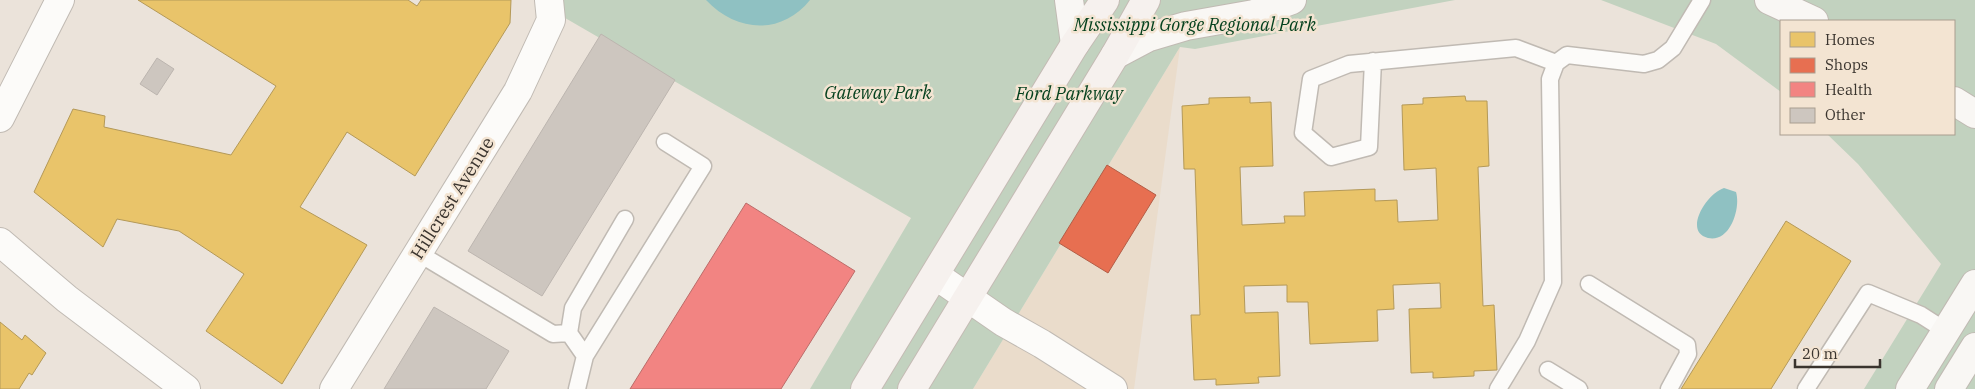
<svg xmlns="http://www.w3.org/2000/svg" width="1975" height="389" font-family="'IBM Plex Serif',serif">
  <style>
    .built { fill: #eadccb }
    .green { fill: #c2d2bf }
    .water { fill: #8fc1c2 }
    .homes { fill: #e9c46a; stroke: #b49958 }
    .shops { fill: #e76f51; stroke: #b35d46 }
    .health { fill: #f28482; stroke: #bb6c69 }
    .building { fill: #cdc6bf; stroke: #bcb5af }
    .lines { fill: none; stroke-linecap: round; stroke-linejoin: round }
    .lane-casing { stroke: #c0bab3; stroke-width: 19 }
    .street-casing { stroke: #c0bab3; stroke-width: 30 }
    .secondary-casing { stroke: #c0bab3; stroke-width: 30 }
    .primary-casing { stroke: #c4bbb4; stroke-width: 30 }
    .lane { stroke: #fcfbf9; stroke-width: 16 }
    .street { stroke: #fcfbf9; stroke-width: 28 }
    .secondary { stroke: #f9f7f4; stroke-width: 28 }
    .primary { stroke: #f6f1ee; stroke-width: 28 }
    .labels { text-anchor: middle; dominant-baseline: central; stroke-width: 5; stroke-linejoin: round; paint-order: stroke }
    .park-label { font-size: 18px; font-style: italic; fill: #05411e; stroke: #f3e4d2 }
    .street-label { font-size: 18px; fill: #3a342e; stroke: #f3e4d2 }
  </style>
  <rect width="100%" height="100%" fill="#ebe3da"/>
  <path class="built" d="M1180,47L1134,389H973Z"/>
  <path class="green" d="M534,0H1455L1195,49L1180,47L973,389H810L911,218Z
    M1601,0H1975V389H1864L1941,264L1858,164L1827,134H1954V21H1781V92L1716,44Z"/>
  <path class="water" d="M706,0H810C781,36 736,32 706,0Z
    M1724,188L1736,192C1741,208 1730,243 1708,238C1683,232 1706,194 1724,188Z"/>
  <path class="homes" d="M138,0H408L417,6L421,0H511L510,23L415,176L347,132L300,207L367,245L282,384L206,331L244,274L179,231L117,219L103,247L34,192L73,109L105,116L104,127L231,155L276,86Z
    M1465,96L1466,101H1487L1489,166L1478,167L1483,306L1494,305L1497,370L1474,371V376L1433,378V372L1411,373L1409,309L1441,308L1440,283L1393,285L1394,309L1377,310L1378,341L1310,344L1308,302H1287V285L1244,286L1245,313L1278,312L1280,376L1258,377L1259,383L1216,385V379L1194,380L1191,315H1200L1195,169H1184L1182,106L1209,104V98L1250,97V103L1271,102L1273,166L1240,167L1242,225L1285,223L1284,216H1305L1304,192L1375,189V201L1397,200L1398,222L1438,220L1436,168L1404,170L1402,105L1423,104V98Z
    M1786,221L1851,261L1771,389H1681Z
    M0,322L22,340L25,335L46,353L32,375L29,373L19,389H0Z"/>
  <path class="shops" d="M1107,165L1156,195L1108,273L1059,243Z"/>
  <path class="health" d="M746,203L855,271L781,389H630Z"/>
  <path class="building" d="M601,34L675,80L542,296L468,251Z
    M157,58L174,69L157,95L140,84Z
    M434,307L509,351L486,389H384Z"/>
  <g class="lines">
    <defs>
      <path id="lane" d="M1373,61L1369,147L1331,157L1303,133L1311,79L1349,64L1516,48L1556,63
        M418,253L553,334L569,333
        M1589,284L1687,345L1688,354L1669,389
        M585,356L569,333L573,308L625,219
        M1548,370L1579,389
        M577,389L585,356L703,166L665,142
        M1498,389L1527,341L1553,282L1550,79L1556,63L1567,55L1644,64L1658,60L1673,48L1702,0
        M1806,389L1868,293L1921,315L1946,331"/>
      <path id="street" d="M0,118L60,0
        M0,242L67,299L186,389
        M935,275L1003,322L1042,344L1113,389
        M334,389L518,91L551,20L549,0"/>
      <path id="secondary" d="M1069,0L1075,44
        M1769,0L1814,21
        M1115,55L1149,37L1186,26L1254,14L1292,0
        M1954,101L1975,114
        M1910,389L1975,284
        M1949,389L1975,347"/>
      <path id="primary" d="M865,389L1075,44L1105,0
        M912,389L1115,55L1146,0"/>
    </defs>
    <use href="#lane" class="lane-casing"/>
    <use href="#street" class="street-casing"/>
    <use href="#secondary" class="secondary-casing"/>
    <use href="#primary" class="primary-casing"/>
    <use href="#lane" class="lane"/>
    <use href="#street" class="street"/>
    <use href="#secondary" class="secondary"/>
    <use href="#primary" class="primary"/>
  </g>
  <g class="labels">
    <g class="park-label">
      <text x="1195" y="24">Mississippi Gorge Regional Park</text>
      <text x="878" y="92">Gateway Park</text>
      <text x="1069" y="93">Ford Parkway</text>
    </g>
    <g class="street-label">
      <text transform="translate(452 198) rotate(-58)">Hillcrest Avenue</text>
    </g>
  </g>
  <rect x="1780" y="20" width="175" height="115" fill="#f3e4d2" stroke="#a99e90"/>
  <rect x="1790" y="32" width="25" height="15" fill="#e9c46a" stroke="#a99e90"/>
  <text x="1825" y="45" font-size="15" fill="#3a342e">Homes</text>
  <rect x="1790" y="58" width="25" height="15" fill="#e76f51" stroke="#a99e90"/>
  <text x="1825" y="70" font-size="15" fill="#3a342e">Shops</text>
  <rect x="1790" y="82" width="25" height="15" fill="#f28482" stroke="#a99e90"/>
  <text x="1825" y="95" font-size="15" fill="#3a342e">Health</text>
  <rect x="1790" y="108" width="25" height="15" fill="#cdc6bf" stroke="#a99e90"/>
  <text x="1825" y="120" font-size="15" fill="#3a342e">Other</text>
  <path d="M1795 359v8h85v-8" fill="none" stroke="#3a342e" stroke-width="2.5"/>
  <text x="1802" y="359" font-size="15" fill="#3a342e" stroke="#f3e4d2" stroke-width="4" paint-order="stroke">20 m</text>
</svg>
